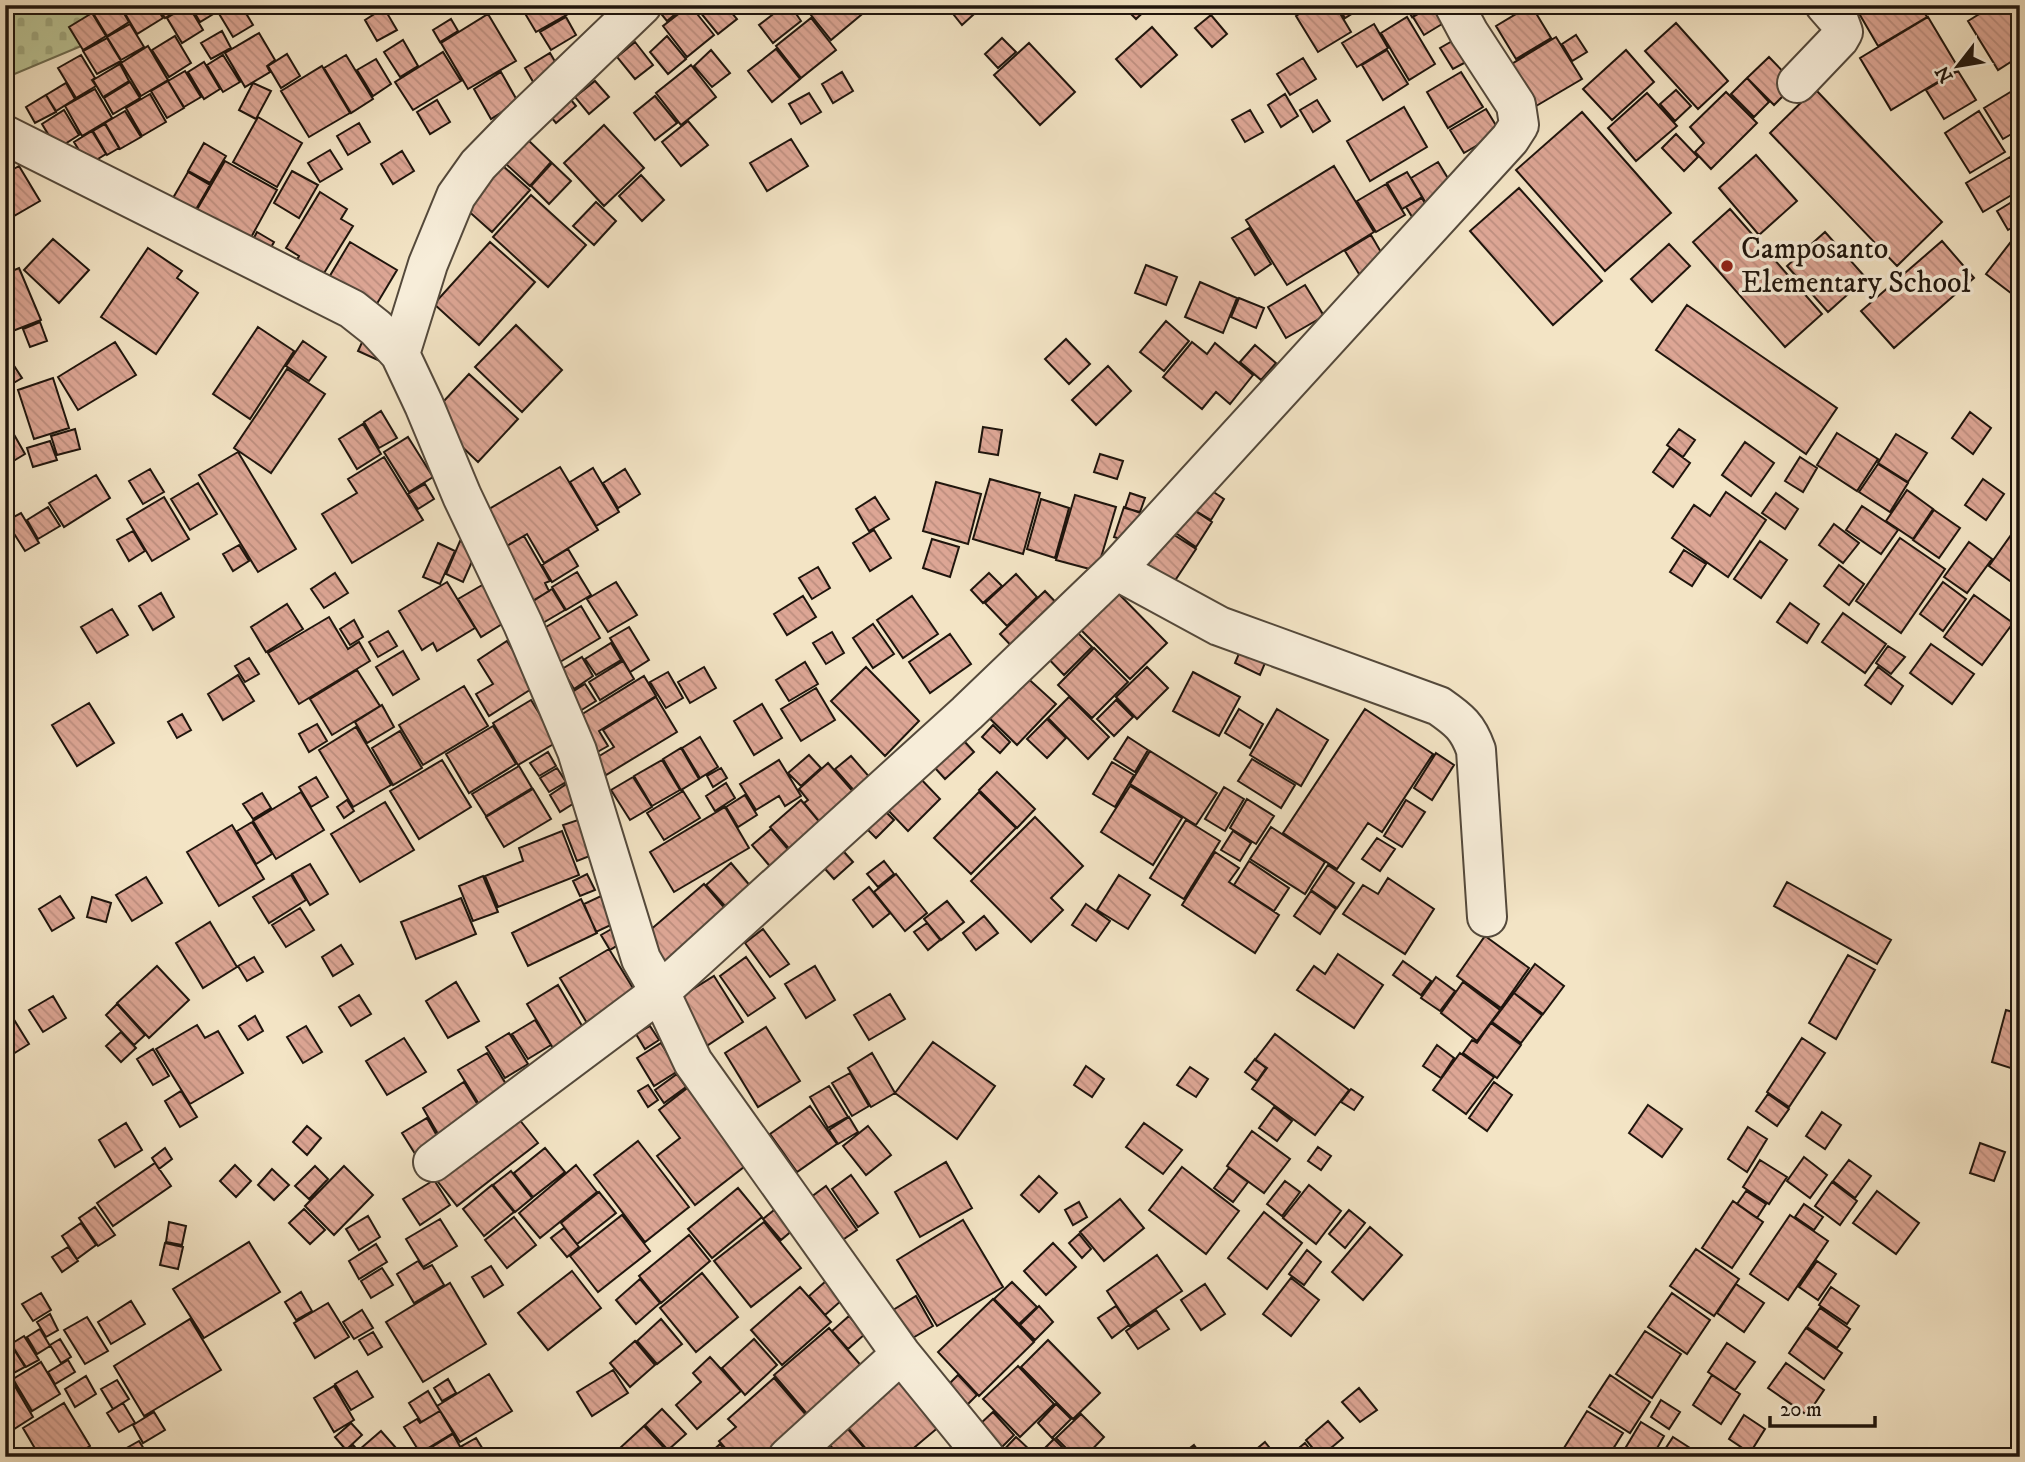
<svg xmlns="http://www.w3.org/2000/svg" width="2025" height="1462" font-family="'IM FELL DW Pica',serif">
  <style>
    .cemetery { fill: url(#cemetery-stones); stroke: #6d6c51; stroke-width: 2 }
    .building { fill: url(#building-back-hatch); stroke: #1f150d; stroke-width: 2 }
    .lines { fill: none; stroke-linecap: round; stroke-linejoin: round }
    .minor-casing { stroke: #54493b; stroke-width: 42 }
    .minor { stroke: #f7edd9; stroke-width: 38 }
    .poi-dot { fill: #8f2418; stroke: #f7edd9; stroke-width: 2.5 }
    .labels { text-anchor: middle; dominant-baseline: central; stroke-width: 7; stroke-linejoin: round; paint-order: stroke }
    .poi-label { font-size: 30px; fill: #1f150d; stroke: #f7edd9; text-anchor: start }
  </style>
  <defs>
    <pattern id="cemetery-stones" width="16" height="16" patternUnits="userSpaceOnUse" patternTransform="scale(1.75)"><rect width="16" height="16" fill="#bbc495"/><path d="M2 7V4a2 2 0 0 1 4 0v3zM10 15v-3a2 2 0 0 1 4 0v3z" fill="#a0a87f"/></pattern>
    <pattern id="building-back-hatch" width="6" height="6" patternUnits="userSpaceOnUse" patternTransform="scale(1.75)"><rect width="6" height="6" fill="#dda695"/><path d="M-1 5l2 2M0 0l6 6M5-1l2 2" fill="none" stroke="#bd8e7f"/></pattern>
  </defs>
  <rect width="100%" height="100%" fill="#f3e4c5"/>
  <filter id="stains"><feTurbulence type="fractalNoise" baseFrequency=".00286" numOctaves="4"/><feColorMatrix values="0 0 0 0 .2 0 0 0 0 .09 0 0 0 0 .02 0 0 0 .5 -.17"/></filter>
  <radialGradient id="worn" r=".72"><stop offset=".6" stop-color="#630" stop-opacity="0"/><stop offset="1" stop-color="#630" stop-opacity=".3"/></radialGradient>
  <path class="cemetery" d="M5,5H179L5,78Z"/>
  <path class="building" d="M105,5H119L129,22L107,36L93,13Z
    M120,5H155L163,18L137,34Z
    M157,5H186L165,18Z
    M188,5L203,30L182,43L167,18Z
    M190,5H217L220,10L200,22Z
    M230,5H241L253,25L233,37L218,12Z
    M520,5H564L568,14L536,32Z
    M654,5H686L667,21Z
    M690,5L714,35L687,57L663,26Z
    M708,5H725L737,19L718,34L700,12Z
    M785,5H790L801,21L773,43L759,25Z
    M803,5H873L831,40Z
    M946,5H984L962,25Z
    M1122,5H1151L1136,19Z
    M1313,5H1335L1351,32L1318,52L1296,16Z
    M1337,5H1366L1345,18Z
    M1405,5H1431L1412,17Z
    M1434,5H1438L1447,21L1424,35L1413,17Z
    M1531,5L1551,38L1516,59L1496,26Z
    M1877,5H1920L1927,17L1878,46L1860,15Z
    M1994,5H2016L2020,11V56L1998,70L1968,21Z
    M384,8L397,30L377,41L365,20Z
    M92,13L106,36L83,50L69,27Z
    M488,14L516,61L468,89L441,43Z
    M1211,15L1227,34L1212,47L1195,28Z
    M566,17L576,35L551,50L540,32Z
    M1407,17L1435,64L1409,80L1381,33Z
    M1928,17L1959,69L1891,110L1860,58Z
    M811,18L836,50L801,78L776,46Z
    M451,19L458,31L440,42L433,30Z
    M1676,23L1728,81L1698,109L1645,51Z
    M130,24L144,47L121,60L107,37Z
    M1374,24L1388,48L1357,67L1342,43Z
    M1152,27L1177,55L1141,87L1116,59Z
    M222,31L231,48L211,59L201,43Z
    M259,33L275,60L267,66L270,72L245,87L225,53Z
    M1576,35L1587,52L1572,61L1562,44Z
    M175,36L191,63L169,77L152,50Z
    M667,36L686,59L668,74L650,52Z
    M1556,37L1582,79L1531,109L1505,68Z
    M107,38L121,61L97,74L83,51Z
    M1002,38L1016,52L998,68L985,54Z
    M403,40L418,66L400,77L384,52Z
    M1454,40L1466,62L1453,69L1440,48Z
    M635,42L653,65L635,79L617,57Z
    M1029,43L1075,92L1040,125L994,75Z
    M148,46L168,80L141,96L121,63Z
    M776,49L800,79L772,102L748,71Z
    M711,50L730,73L712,87L694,66Z
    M1387,50L1408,84L1383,100L1362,65Z
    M1626,50L1654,82L1612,120L1583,89Z
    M443,52L461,81L413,110L395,82Z
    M550,53L560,70L535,85L525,68Z
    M287,54L300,76L281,88L268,66Z
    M81,55L95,78L92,80L96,86L76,98L58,68Z
    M223,55L240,82L223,92L207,65Z
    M346,55L373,99L351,113L324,68Z
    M1769,57L1795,84L1774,105L1747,78Z
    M1303,58L1316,79L1290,95L1277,74Z
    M376,59L391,84L373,96L357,70Z
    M204,62L220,89L204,99L188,72Z
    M120,64L129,81L103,97L93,80Z
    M691,65L716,97L681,125L656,93Z
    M322,66L350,113L309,137L281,91Z
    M185,71L201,97L184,107L168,81Z
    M1958,71L1976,100L1944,119L1926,90Z
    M501,72L518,102L491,119L474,89Z
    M842,72L853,91L833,103L822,84Z
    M1461,72L1483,107L1448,128L1427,92Z
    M1747,78L1769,102L1754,117L1731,94Z
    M168,81L184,108L167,118L151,91Z
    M595,81L609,97L589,114L575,97Z
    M130,82L140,98L113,114L104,98Z
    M66,83L75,99L56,111L46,95Z
    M253,83L271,91L256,119L239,110Z
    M2017,88L2020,92V129L2003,139L1984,108Z
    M95,89L112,118L82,136L65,106Z
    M562,89L576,106L556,123L542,106Z
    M1815,89L1942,222L1897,266L1770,133Z
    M1676,90L1691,106L1675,121L1660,104Z
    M1726,92L1757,123L1711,169L1695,152L1704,143L1690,127Z
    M809,93L821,112L801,124L789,104Z
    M1647,93L1677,126L1636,161L1608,128Z
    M150,94L166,122L142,136L126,108Z
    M1285,94L1298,116L1281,127L1268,105Z
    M46,95L56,112L35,123L26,107Z
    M655,96L677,123L655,140L634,113Z
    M437,100L450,122L430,134L417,112Z
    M1317,100L1330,121L1313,132L1300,110Z
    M1404,107L1427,147L1370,181L1347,141Z
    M1486,109L1500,132L1464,153L1450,130Z
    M64,110L79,135L57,149L42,124Z
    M1250,110L1263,132L1245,142L1232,120Z
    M125,111L141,137L120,149L105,123Z
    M1979,111L2005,152L1970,173L1945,133Z
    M1582,112L1671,213L1605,271L1516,170Z
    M258,117L302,143L277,187L233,162Z
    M688,121L708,145L681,166L662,142Z
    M359,123L370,142L348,155L337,136Z
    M105,124L119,148L107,155L93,131Z
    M604,125L644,168L604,206L564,163Z
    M92,131L106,154L88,165L74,142Z
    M1676,134L1698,157L1684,171L1662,148Z
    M527,139L551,162L530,186L505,163Z
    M791,139L808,166L767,191L750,163Z
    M204,143L226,156L210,183L188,171Z
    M330,150L342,169L320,182L308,163Z
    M402,151L414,171L393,184L381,164Z
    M1756,155L1797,201L1759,235L1719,188Z
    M2010,157L2020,173V190L1983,212L1966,183Z
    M225,161L277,190L248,243L195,213Z
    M1438,162L1457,193L1430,210L1411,178Z
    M552,163L571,181L549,204L531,186Z
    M19,166L40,201L7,220L5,174Z
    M503,166L530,190L492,232L465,208Z
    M1334,166L1374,232L1287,285L1246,220Z
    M292,171L318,185L299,218L274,203Z
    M188,172L210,185L195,211L173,198Z
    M1407,172L1422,197L1402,209L1387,183Z
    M641,175L664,200L642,221L619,196Z
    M1386,184L1405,215L1376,232L1357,201Z
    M1519,188L1602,281L1553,325L1470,231Z
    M320,192L347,209L341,219L353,226L321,278L295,263L299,256L286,248Z
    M531,195L586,245L548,287L493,237Z
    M2020,197V223L2008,230L1997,211Z
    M1422,198L1432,216L1417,225L1406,207Z
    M596,202L616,221L594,245L573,226Z
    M1730,209L1822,314L1785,347L1693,242Z
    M1249,228L1271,264L1255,275L1232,238Z
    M2020,230V300L1986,274Z
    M257,232L274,242L265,258L248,249Z
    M1825,232L1866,278L1828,312L1787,266Z
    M1371,235L1385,259L1359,274L1345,251Z
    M53,239L89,270L59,303L24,270Z
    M1942,241L1974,278L1894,348L1861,311Z
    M350,242L397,270L375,307L328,279Z
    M490,242L535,282L479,345L434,304Z
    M1669,244L1690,266L1652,302L1631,279Z
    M148,248L182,271L177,278L198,293L156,354L101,317Z
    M1146,265L1177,277L1166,305L1135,293Z
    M19,268L41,320L5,334V274Z
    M1200,282L1237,298L1223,333L1185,317Z
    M1305,285L1324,316L1286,338L1268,307Z
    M1239,298L1264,308L1256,328L1231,317Z
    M1687,305L1837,408L1806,454L1656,350Z
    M1166,321L1189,341L1164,371L1140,352Z
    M40,322L47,341L30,347L23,329Z
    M516,325L562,370L522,412L475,367Z
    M258,327L294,351L250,419L213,394Z
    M365,336L389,365L358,351Z
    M1066,339L1090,364L1069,384L1045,359Z
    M303,341L326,357L309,381L286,366Z
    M115,342L136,375L78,410L58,377Z
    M1192,342L1207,354L1215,343L1253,375L1230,404L1216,392L1202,409L1163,377Z
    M1255,345L1276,363L1261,380L1240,362Z
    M5,352L22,378L5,388Z
    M1108,366L1131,391L1096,425L1072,400Z
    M287,369L325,394L271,473L234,448Z
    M469,374L518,419L478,462L430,416Z
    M53,378L69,428L34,439L18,390Z
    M381,411L397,438L379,448L364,422Z
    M1970,412L1991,428L1973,454L1952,438Z
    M363,424L381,454L357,469L339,439Z
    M983,427L1002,430L998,455L979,452Z
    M75,429L80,449L57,455L51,436Z
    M1679,429L1695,440L1683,457L1667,445Z
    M12,431L25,454L5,466V436Z
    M1837,433L1878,459L1857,491L1817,465Z
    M1896,434L1927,453L1908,482L1878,463Z
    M408,437L433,477L409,492L384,452Z
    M50,441L57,460L33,467L27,448Z
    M1745,442L1774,463L1751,496L1722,475Z
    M1670,448L1690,463L1673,487L1653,472Z
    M238,452L296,549L258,572L199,475Z
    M1100,454L1123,461L1117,479L1094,472Z
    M384,457L423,520L352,563L322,514L357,493L348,479Z
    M1800,457L1817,468L1803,492L1785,481Z
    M1878,464L1908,483L1890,512L1859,492Z
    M560,467L598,530L544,563L527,534L505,547L484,512Z
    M593,468L619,512L596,526L570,482Z
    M150,469L164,492L143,504L129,481Z
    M625,469L640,494L618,508L603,483Z
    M96,475L110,498L64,527L49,503Z
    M990,479L1040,493L1023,554L973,539Z
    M1983,479L2004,494L1986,520L1965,505Z
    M936,482L981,494L968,544L923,531Z
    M198,483L217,514L190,530L171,499Z
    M425,484L434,499L418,509L408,494Z
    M1203,485L1224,499L1211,520L1189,507Z
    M1907,490L1933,509L1913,539L1886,521Z
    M1726,492L1766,520L1728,577L1672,538L1694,505L1710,516Z
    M1130,493L1145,498L1140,512L1125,508Z
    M1776,493L1798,509L1785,529L1762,513Z
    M1075,495L1116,507L1097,571L1056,560Z
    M164,497L189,539L152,561L127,519Z
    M875,497L889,519L869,531L856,509Z
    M1041,499L1069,508L1055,558L1027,549Z
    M1186,505L1212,522L1196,547L1170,529Z
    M1862,506L1898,530L1881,554L1846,530Z
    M48,507L60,526L38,539L27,520Z
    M1124,507L1146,515L1137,544L1114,537Z
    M1934,510L1960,528L1939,558L1913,540Z
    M21,513L39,543L25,551L6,521Z
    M1834,524L1859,543L1843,563L1819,545Z
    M874,530L891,558L870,571L853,543Z
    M133,531L145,551L129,561L117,540Z
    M1168,531L1196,549L1174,582L1147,564Z
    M2011,535L2020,542V588L1989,566Z
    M524,536L550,581L545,583L549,591L524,606L493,554Z
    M1900,538L1945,569L1901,633L1856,601Z
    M932,539L959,547L950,577L923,568Z
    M460,541L478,548L463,582L446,574Z
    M1760,541L1787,560L1761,598L1734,579Z
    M1969,542L1992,559L1967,593L1944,577Z
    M438,543L455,551L440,584L423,577Z
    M239,545L249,561L233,571L223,554Z
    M568,549L578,566L552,582L542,565Z
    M1684,550L1706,564L1692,586L1670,572Z
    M1839,565L1864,584L1849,605L1824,586Z
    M818,567L830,588L812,599L799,578Z
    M577,572L591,595L566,610L552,587Z
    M335,573L348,593L324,608L311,589Z
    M989,573L1002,586L983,603L971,590Z
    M1016,574L1037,597L1007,626L985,603Z
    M447,582L475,628L437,651L433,643L422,650L399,611Z
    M616,582L637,615L608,632L587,599Z
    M1943,582L1966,599L1943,631L1920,614Z
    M484,584L507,621L481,637L458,599Z
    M1112,587L1167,643L1130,679L1075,624Z
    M552,589L565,610L536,627L524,607Z
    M1045,591L1066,613L1021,656L1000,634Z
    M161,593L174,617L153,630L139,606Z
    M1974,595L2013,623L1982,665L1944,637Z
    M803,596L816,617L787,635L774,614Z
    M912,596L938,634L903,658L877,620Z
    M1790,603L1819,624L1807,643L1777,622Z
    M287,604L303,629L266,652L251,627Z
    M581,606L600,638L560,662L541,630Z
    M112,609L128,635L97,653L81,627Z
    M1843,613L1886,644L1865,673L1822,642Z
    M329,617L348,649L359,642L370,661L299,704L268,653Z
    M354,620L363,637L350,645L340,629Z
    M873,624L894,654L873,668L853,638Z
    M1069,624L1092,647L1064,675L1042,652Z
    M629,627L649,660L630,672L610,638Z
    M388,631L397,646L378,657L369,642Z
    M832,632L844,653L826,664L813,643Z
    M950,634L971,664L930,693L909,662Z
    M507,641L536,686L489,716L476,694L493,684L478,660Z
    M611,643L621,660L596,675L585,659Z
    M1243,644L1268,656L1260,675L1235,663Z
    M1931,644L1974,674L1952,704L1910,673Z
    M1888,646L1905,657L1891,674L1876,663Z
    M1094,648L1128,682L1092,718L1058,685Z
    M403,651L419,679L393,695L376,667Z
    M582,657L593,676L574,689L562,669Z
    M249,658L259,674L245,682L235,666Z
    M623,661L634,679L600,700L589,682Z
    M805,662L818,684L789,701L776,680Z
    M704,667L716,688L690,703L678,682Z
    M866,667L919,721L885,756L831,701Z
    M1147,667L1168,688L1137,719L1116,697Z
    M1878,667L1903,686L1891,704L1865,685Z
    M357,670L380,706L332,735L310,699Z
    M668,672L683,698L666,708L650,682Z
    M1193,672L1240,697L1219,736L1173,711Z
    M1023,674L1056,704L1017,745L985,714Z
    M238,675L254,701L223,720L208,694Z
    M644,676L656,696L599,731L608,746L592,755L571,721Z
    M585,684L596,701L580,711L569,694Z
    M464,686L488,726L423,765L399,725Z
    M816,688L835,720L801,741L781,709Z
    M656,697L677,732L606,775L596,758L614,747L603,730Z
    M1069,697L1109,737L1088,759L1048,718Z
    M531,700L557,742L518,765L493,723Z
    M1116,700L1133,717L1114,736L1097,719Z
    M89,703L114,743L77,766L52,725Z
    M762,704L782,738L754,755L734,721Z
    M382,705L394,727L367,743L355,722Z
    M1239,709L1263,724L1250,748L1225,733Z
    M1277,709L1328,740L1301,786L1250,755Z
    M1365,709L1433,754L1382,832L1368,823L1337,869L1283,833Z
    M182,714L191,730L177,738L168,722Z
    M1047,719L1066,738L1047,758L1027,739Z
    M317,724L327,741L309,752L299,734Z
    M993,725L1010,742L1000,753L982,737Z
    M493,726L516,764L469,793L446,754Z
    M356,727L391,785L353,807L319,750Z
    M400,731L422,768L393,785L372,748Z
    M955,731L974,752L945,779L926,758Z
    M700,737L718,767L700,778L682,748Z
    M1128,737L1148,750L1135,772L1114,759Z
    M681,748L699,779L681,790L663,759Z
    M1150,751L1217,793L1196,825L1130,784Z
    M548,752L556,766L539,776L530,763Z
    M1436,753L1454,765L1432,800L1414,788Z
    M809,755L821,768L801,786L788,773Z
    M851,756L872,780L857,794L835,769Z
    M1252,759L1295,785L1281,808L1238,781Z
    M442,760L471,807L419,839L390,791Z
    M662,760L680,790L652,806L634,776Z
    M779,760L801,796L785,806L779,796L756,810L740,784Z
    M1112,762L1134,775L1115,807L1093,794Z
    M828,763L856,795L822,825L804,803L808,800L799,789Z
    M519,766L532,788L486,816L472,794Z
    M557,768L566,782L549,792L540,778Z
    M721,768L727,778L713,787L707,776Z
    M997,772L1035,809L1017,828L979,790Z
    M917,775L940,799L908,831L885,807Z
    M316,777L328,797L311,807L299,787Z
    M633,777L652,807L630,820L611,790Z
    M568,783L579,800L560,812L550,795Z
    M726,783L735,798L715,811L706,796Z
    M1130,786L1182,818L1153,865L1101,832Z
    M1224,787L1244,799L1225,831L1205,819Z
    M533,789L551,819L504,847L486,817Z
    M683,791L700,818L664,840L647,813Z
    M301,792L324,830L276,859L253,821Z
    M979,792L1016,828L971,874L934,838Z
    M262,793L271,808L253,819L243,804Z
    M745,795L757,815L738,827L726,807Z
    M1247,799L1274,816L1256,844L1230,828Z
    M347,800L354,811L344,818L337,807Z
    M801,800L822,825L792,852L770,827Z
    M1406,800L1425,812L1402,847L1384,836Z
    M385,802L414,850L360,882L331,834Z
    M877,803L894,820L876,838L858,820Z
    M725,807L749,848L674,892L650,852Z
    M587,817L600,852L577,861L563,825Z
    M1035,817L1083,866L1051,898L1063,910L1031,942L971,881Z
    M1186,820L1220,841L1184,899L1150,878Z
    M252,822L272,854L256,864L237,831Z
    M232,825L264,879L219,906L187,852Z
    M1271,827L1325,862L1305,894L1250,859Z
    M771,829L792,854L773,870L752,845Z
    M562,831L579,875L498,907L485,876L523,861L519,848Z
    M1233,831L1251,843L1240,861L1221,850Z
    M1377,838L1395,849L1380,871L1362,859Z
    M837,844L853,862L834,879L818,861Z
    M1215,852L1239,868L1229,882L1279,915L1255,953L1182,905Z
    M884,861L894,874L878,887L867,874Z
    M1249,861L1289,888L1274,911L1234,885Z
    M731,863L757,894L733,915L706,885Z
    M310,864L328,894L310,905L292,874Z
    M1328,865L1354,883L1337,908L1311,890Z
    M587,874L595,890L580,896L573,881Z
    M896,874L927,913L905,931L874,892Z
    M291,875L306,900L269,923L253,897Z
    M1119,875L1150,895L1128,929L1097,910Z
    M483,876L498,912L473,921L459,886Z
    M146,877L162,903L132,921L116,895Z
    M1388,878L1434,909L1405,954L1343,914L1363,885L1378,894Z
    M1787,882L1891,940L1877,964L1774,906Z
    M704,884L734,919L672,972L642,937Z
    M869,887L890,913L873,927L853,900Z
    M1311,891L1336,909L1320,934L1294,916Z
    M60,896L74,918L52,931L39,909Z
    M601,896L615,923L596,932L584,904Z
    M92,897L111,903L106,922L87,917Z
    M461,898L476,934L416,959L401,922Z
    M581,899L597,933L528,966L512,933Z
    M947,901L964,922L941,940L924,919Z
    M1086,904L1110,921L1096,941L1072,925Z
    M300,908L314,930L286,947L272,925Z
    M984,916L998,933L976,950L963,933Z
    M210,922L237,967L203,988L176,943Z
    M927,923L940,940L928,950L914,932Z
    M615,927L624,941L610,950L601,935Z
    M763,929L789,964L770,977L745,943Z
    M1485,936L1529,968L1501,1008L1457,976Z
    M341,945L353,964L333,976L322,957Z
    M609,949L639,998L590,1028L560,978Z
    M1338,954L1383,985L1354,1028L1297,990L1314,966L1325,974Z
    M1848,955L1875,970L1836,1039L1809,1023Z
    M254,957L263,972L247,981L238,966Z
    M746,957L775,998L748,1016L720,976Z
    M1403,961L1431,981L1421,995L1393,975Z
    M1535,964L1564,986L1543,1014L1514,993Z
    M157,966L189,1000L149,1038L117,1003Z
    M815,966L835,1000L806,1018L785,984Z
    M714,976L743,1022L705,1047L674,1001Z
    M1436,977L1455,991L1440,1011L1421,998Z
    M456,982L479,1021L448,1038L426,1001Z
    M1463,982L1500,1010L1477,1041L1441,1013Z
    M558,985L588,1036L557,1055L527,1004Z
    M1514,993L1542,1015L1521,1043L1492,1022Z
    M890,994L905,1019L869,1040L854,1015Z
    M359,995L371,1014L351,1026L339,1007Z
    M53,996L66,1018L43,1032L29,1010Z
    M117,1004L145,1035L134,1045L106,1015Z
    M2006,1010L2020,1014V1071L1992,1062Z
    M255,1016L263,1031L248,1040L239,1026Z
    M13,1018L29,1044L5,1059V1022Z
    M535,1020L551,1045L528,1059L512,1034Z
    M1491,1023L1521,1045L1497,1078L1463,1053L1472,1040L1477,1043Z
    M197,1025L205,1038L218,1031L243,1073L190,1104L156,1049Z
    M306,1026L322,1052L303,1063L287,1037Z
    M650,1026L659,1040L645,1049L636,1034Z
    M766,1027L800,1081L758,1107L725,1053Z
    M121,1032L136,1048L121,1062L106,1046Z
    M509,1033L528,1064L505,1078L486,1047Z
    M1275,1034L1349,1090L1315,1135L1252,1089L1267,1068L1255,1060Z
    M404,1038L426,1072L387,1095L366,1061Z
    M1802,1038L1825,1053L1789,1107L1767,1092Z
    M933,1042L995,1086L957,1139L895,1093Z
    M661,1043L678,1071L654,1086L637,1058Z
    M1437,1045L1454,1058L1441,1078L1423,1066Z
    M153,1049L169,1076L153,1085L137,1059Z
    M487,1053L514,1097L485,1114L458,1070Z
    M872,1053L895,1093L871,1107L848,1068Z
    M1460,1053L1494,1077L1466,1114L1433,1090Z
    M1255,1059L1266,1068L1257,1081L1245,1072Z
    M1086,1066L1104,1079L1092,1097L1074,1085Z
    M1190,1067L1208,1079L1196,1097L1177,1085Z
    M850,1073L869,1106L852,1116L832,1083Z
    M677,1074L686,1087L664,1103L655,1090Z
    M464,1082L484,1115L442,1141L423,1108Z
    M1494,1082L1512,1095L1487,1131L1469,1118Z
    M648,1085L658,1100L648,1107L638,1091Z
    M690,1086L749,1163L695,1205L657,1156L680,1138L659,1110Z
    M829,1086L848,1117L828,1128L810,1097Z
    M1351,1089L1363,1097L1354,1110L1341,1102Z
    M181,1091L197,1117L180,1127L165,1101Z
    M1768,1094L1789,1109L1777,1126L1756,1111Z
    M1648,1105L1682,1129L1662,1157L1629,1133Z
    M810,1106L837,1144L797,1172L770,1134Z
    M1274,1107L1292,1121L1277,1141L1259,1128Z
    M511,1109L538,1143L457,1206L431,1173Z
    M1822,1112L1841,1125L1825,1149L1806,1136Z
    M849,1117L858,1132L838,1144L829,1130Z
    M427,1118L441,1143L417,1157L402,1133Z
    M126,1123L142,1150L115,1167L99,1140Z
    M1144,1123L1182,1150L1163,1174L1126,1147Z
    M307,1126L321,1138L307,1155L293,1142Z
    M868,1126L891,1155L866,1175L843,1146Z
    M1748,1127L1767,1139L1747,1172L1728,1159Z
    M1252,1131L1290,1159L1264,1193L1227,1166Z
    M638,1141L689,1207L645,1242L594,1175Z
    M1980,1143L2005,1152L1994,1181L1970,1173Z
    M1318,1147L1331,1156L1321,1170L1308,1161Z
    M165,1148L172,1159L159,1169L152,1158Z
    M545,1148L565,1172L533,1197L514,1173Z
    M1804,1157L1827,1175L1810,1198L1787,1181Z
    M1760,1160L1787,1177L1769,1204L1743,1187Z
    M1849,1160L1871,1176L1855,1198L1833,1181Z
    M946,1162L972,1208L920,1237L895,1192Z
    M155,1163L171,1186L113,1226L97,1203Z
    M235,1165L251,1181L236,1197L220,1181Z
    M576,1165L597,1192L540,1238L519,1213Z
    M315,1166L328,1179L309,1199L295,1186Z
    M344,1166L373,1195L334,1235L305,1206Z
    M1182,1167L1239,1211L1206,1254L1149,1210Z
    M1229,1168L1248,1182L1233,1202L1214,1188Z
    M272,1169L289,1185L274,1200L258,1185Z
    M511,1171L532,1198L515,1212L493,1185Z
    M851,1175L878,1213L858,1227L832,1189Z
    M1039,1176L1057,1193L1039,1212L1021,1195Z
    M434,1180L450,1205L420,1225L403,1199Z
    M1285,1181L1300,1192L1282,1216L1267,1204Z
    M1832,1182L1857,1201L1840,1225L1815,1206Z
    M492,1185L514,1212L484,1236L463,1209Z
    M1309,1185L1341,1211L1316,1244L1283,1218Z
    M826,1186L857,1230L838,1243L807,1200Z
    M738,1188L762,1217L712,1258L688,1229Z
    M1746,1191L1766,1204L1757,1218L1737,1204Z
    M1877,1191L1919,1223L1896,1254L1853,1223Z
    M599,1192L616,1213L577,1244L561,1223Z
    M1120,1199L1144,1228L1104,1261L1080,1232Z
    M1733,1201L1763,1222L1732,1268L1702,1248Z
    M784,1202L801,1223L781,1240L763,1219Z
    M1079,1202L1087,1217L1073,1225L1065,1210Z
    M1804,1204L1823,1217L1814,1230L1795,1217Z
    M95,1207L115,1235L98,1246L79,1218Z
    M304,1209L325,1230L310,1244L289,1223Z
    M1349,1210L1365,1223L1345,1248L1329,1234Z
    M1264,1212L1302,1243L1267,1289L1228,1258Z
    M622,1215L650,1251L598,1292L570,1256Z
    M1790,1215L1828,1241L1788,1300L1750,1274Z
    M368,1216L380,1237L359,1250L346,1229Z
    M514,1217L536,1245L507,1268L485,1240Z
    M440,1219L457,1246L423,1267L406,1239Z
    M963,1220L1003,1287L937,1326L897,1260Z
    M169,1222L186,1226L182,1245L166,1242Z
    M764,1222L801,1268L751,1307L714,1261Z
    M81,1223L96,1245L77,1259L62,1236Z
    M1370,1227L1402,1255L1363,1300L1332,1272Z
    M564,1228L579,1247L567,1257L551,1238Z
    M1079,1234L1091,1249L1082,1258L1069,1243Z
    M689,1235L710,1261L661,1303L639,1276Z
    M249,1242L280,1292L204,1338L173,1289Z
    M165,1243L183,1247L178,1269L160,1265Z
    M1053,1243L1076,1267L1046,1295L1024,1271Z
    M376,1244L387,1262L359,1279L349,1261Z
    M68,1247L78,1261L62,1272L52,1257Z
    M1696,1249L1739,1279L1714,1316L1670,1286Z
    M1307,1250L1321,1262L1304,1285L1289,1274Z
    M1157,1255L1182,1291L1130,1326L1107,1291Z
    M418,1261L424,1269L432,1265L444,1285L414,1303L397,1274Z
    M1817,1261L1836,1274L1818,1300L1799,1287Z
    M491,1266L503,1285L484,1297L472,1277Z
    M382,1268L393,1285L371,1298L361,1281Z
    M572,1271L601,1308L548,1350L518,1313Z
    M702,1273L738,1317L696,1352L660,1308Z
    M1291,1278L1319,1300L1291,1336L1263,1314Z
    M640,1279L660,1303L636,1324L616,1300Z
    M826,1281L842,1300L825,1315L809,1296Z
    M1012,1282L1037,1307L1019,1324L994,1299Z
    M450,1283L486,1344L423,1382L386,1322Z
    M1205,1284L1225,1314L1201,1330L1181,1300Z
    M1736,1284L1764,1303L1744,1332L1717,1313Z
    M800,1287L831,1322L782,1365L751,1330Z
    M1831,1287L1859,1306L1847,1324L1819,1305Z
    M301,1292L312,1311L296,1320L285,1302Z
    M41,1293L51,1310L33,1321L22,1304Z
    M1672,1293L1710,1320L1687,1354L1648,1327Z
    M916,1296L933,1326L911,1339L893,1310Z
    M993,1299L1034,1342L979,1396L938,1352Z
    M131,1301L145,1324L111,1344L98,1322Z
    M328,1303L349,1337L315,1358L294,1323Z
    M1039,1306L1053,1322L1035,1340L1020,1325Z
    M1116,1306L1129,1325L1112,1338L1098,1318Z
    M1820,1308L1850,1329L1837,1348L1807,1327Z
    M362,1310L373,1328L354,1339L343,1322Z
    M1156,1310L1169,1329L1138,1349L1126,1331Z
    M50,1314L58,1330L46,1337L37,1322Z
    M849,1316L865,1334L848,1349L832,1331Z
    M87,1317L108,1351L85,1364L64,1330Z
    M190,1319L221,1370L144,1416L114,1366Z
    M661,1319L682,1344L657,1364L637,1341Z
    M829,1328L869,1375L814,1422L774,1375Z
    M1806,1328L1842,1353L1824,1379L1789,1353Z
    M40,1329L50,1346L37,1354L27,1337Z
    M1645,1331L1681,1354L1652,1398L1616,1374Z
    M373,1332L382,1347L368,1355L359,1340Z
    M24,1336L39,1360L26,1367L11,1344Z
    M60,1339L71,1357L61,1363L50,1345Z
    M754,1339L777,1365L745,1395L722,1368Z
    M1048,1340L1100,1393L1073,1419L1021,1367Z
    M635,1341L655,1365L630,1387L610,1363Z
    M10,1343L25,1367L12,1374L5,1364V1346Z
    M1727,1343L1755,1362L1735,1390L1708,1372Z
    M710,1357L741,1391L697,1429L676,1405L701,1382L693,1373Z
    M68,1360L75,1372L55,1384L48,1372Z
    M41,1362L60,1394L32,1411L13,1379Z
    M1786,1363L1824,1390L1807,1415L1768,1388Z
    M1018,1366L1054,1404L1020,1437L983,1399Z
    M613,1370L628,1393L592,1416L577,1392Z
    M357,1371L373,1397L351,1410L335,1384Z
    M489,1374L512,1411L460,1442L437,1406Z
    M896,1375L940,1426L903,1457H873L842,1421Z
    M958,1375L977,1395L962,1410L943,1390Z
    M1610,1375L1650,1402L1630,1433L1589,1407Z
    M1712,1375L1740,1394L1721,1424L1693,1405Z
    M86,1376L96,1394L75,1407L65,1389Z
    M774,1378L814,1424L777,1457H733L719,1441L736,1427L728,1419Z
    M448,1379L456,1393L442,1401L434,1388Z
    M117,1380L129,1399L113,1409L101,1389Z
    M13,1383L33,1417L11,1431L5,1420V1388Z
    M334,1386L354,1420L334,1432L314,1398Z
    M1359,1388L1377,1410L1360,1422L1342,1402Z
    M428,1391L440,1411L421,1422L409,1403Z
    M1661,1400L1680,1412L1669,1429L1651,1417Z
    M64,1403L90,1446L72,1457H40L23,1428Z
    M123,1403L135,1423L119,1432L107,1413Z
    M1056,1404L1071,1419L1052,1438L1038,1423Z
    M662,1409L686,1434L668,1450L645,1425Z
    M440,1411L453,1433L420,1453L404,1427L417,1419L420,1423Z
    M1587,1411L1623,1433L1608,1457H1577L1564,1448Z
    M154,1412L165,1430L143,1443L133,1425Z
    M993,1412L1014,1435L1002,1447L980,1424Z
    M1081,1414L1104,1437L1085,1457H1075L1056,1438Z
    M1744,1415L1765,1429L1750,1453L1729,1439Z
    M841,1421L866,1450L858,1457H840L823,1437Z
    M1328,1421L1343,1438L1320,1457L1306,1440Z
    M1641,1422L1664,1436L1652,1457H1620Z
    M351,1423L362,1435L346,1450L335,1437Z
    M644,1426L667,1451L661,1457H628L620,1448Z
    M381,1431L404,1457H367L360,1449Z
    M453,1434L466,1457H420L419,1455Z
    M1016,1437L1031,1451L1026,1457H1001L999,1455Z
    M1673,1437L1704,1457H1660Z
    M476,1438L484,1451L475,1457H468L462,1446Z
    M1054,1439L1066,1451L1060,1457H1041L1039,1454Z
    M139,1441L149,1457H120L118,1453Z
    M1265,1442L1277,1457H1247Z
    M1305,1443L1316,1457H1288Z
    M720,1444L732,1457H706Z
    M353,1445L364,1457H339Z
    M1194,1445L1203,1457H1178Z"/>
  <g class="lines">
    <defs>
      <path id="minor" d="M1797,83L1839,39L1843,32L1839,21L1825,5
        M5,135L352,309L376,328L400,354L424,405L462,496L523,624L577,751L641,959L660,992L693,1062L901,1354L985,1457
        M400,354L428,264L456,196L478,165L516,126L642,5
        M1116,570L1219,626L1439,706C1459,720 1468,727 1476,750L1487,917
        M433,1162L660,992L967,713L1116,570L1510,139L1519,125L1516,105L1469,33L1454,5
        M788,1457L901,1354"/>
    </defs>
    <use href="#minor" class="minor-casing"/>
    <use href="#minor" class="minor"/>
  </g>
  <circle class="poi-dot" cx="1727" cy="266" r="7"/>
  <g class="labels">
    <g class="poi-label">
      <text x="1741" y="249">Camposanto<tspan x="1741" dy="34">Elementary School</tspan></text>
    </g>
  </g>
  <rect width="2025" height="1462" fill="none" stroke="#f3e4c5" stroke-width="28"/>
  <rect x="7" y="7" width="2011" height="1448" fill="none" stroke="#1f150d" stroke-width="3.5"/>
  <rect x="14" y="14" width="1997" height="1434" fill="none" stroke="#1f150d" stroke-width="2"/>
  <g transform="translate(1958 66) rotate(239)" stroke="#f7edd9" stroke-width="5" paint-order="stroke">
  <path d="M0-5L12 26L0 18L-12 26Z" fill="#1f150d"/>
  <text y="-10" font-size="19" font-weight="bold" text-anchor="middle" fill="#1f150d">N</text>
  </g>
  <path d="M1770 1416v10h105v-10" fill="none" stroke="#1f150d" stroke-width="3.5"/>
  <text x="1780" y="1416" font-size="21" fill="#1f150d" stroke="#f7edd9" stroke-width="5" paint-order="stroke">20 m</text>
  <rect width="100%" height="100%" filter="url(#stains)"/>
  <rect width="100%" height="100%" fill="url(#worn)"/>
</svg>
